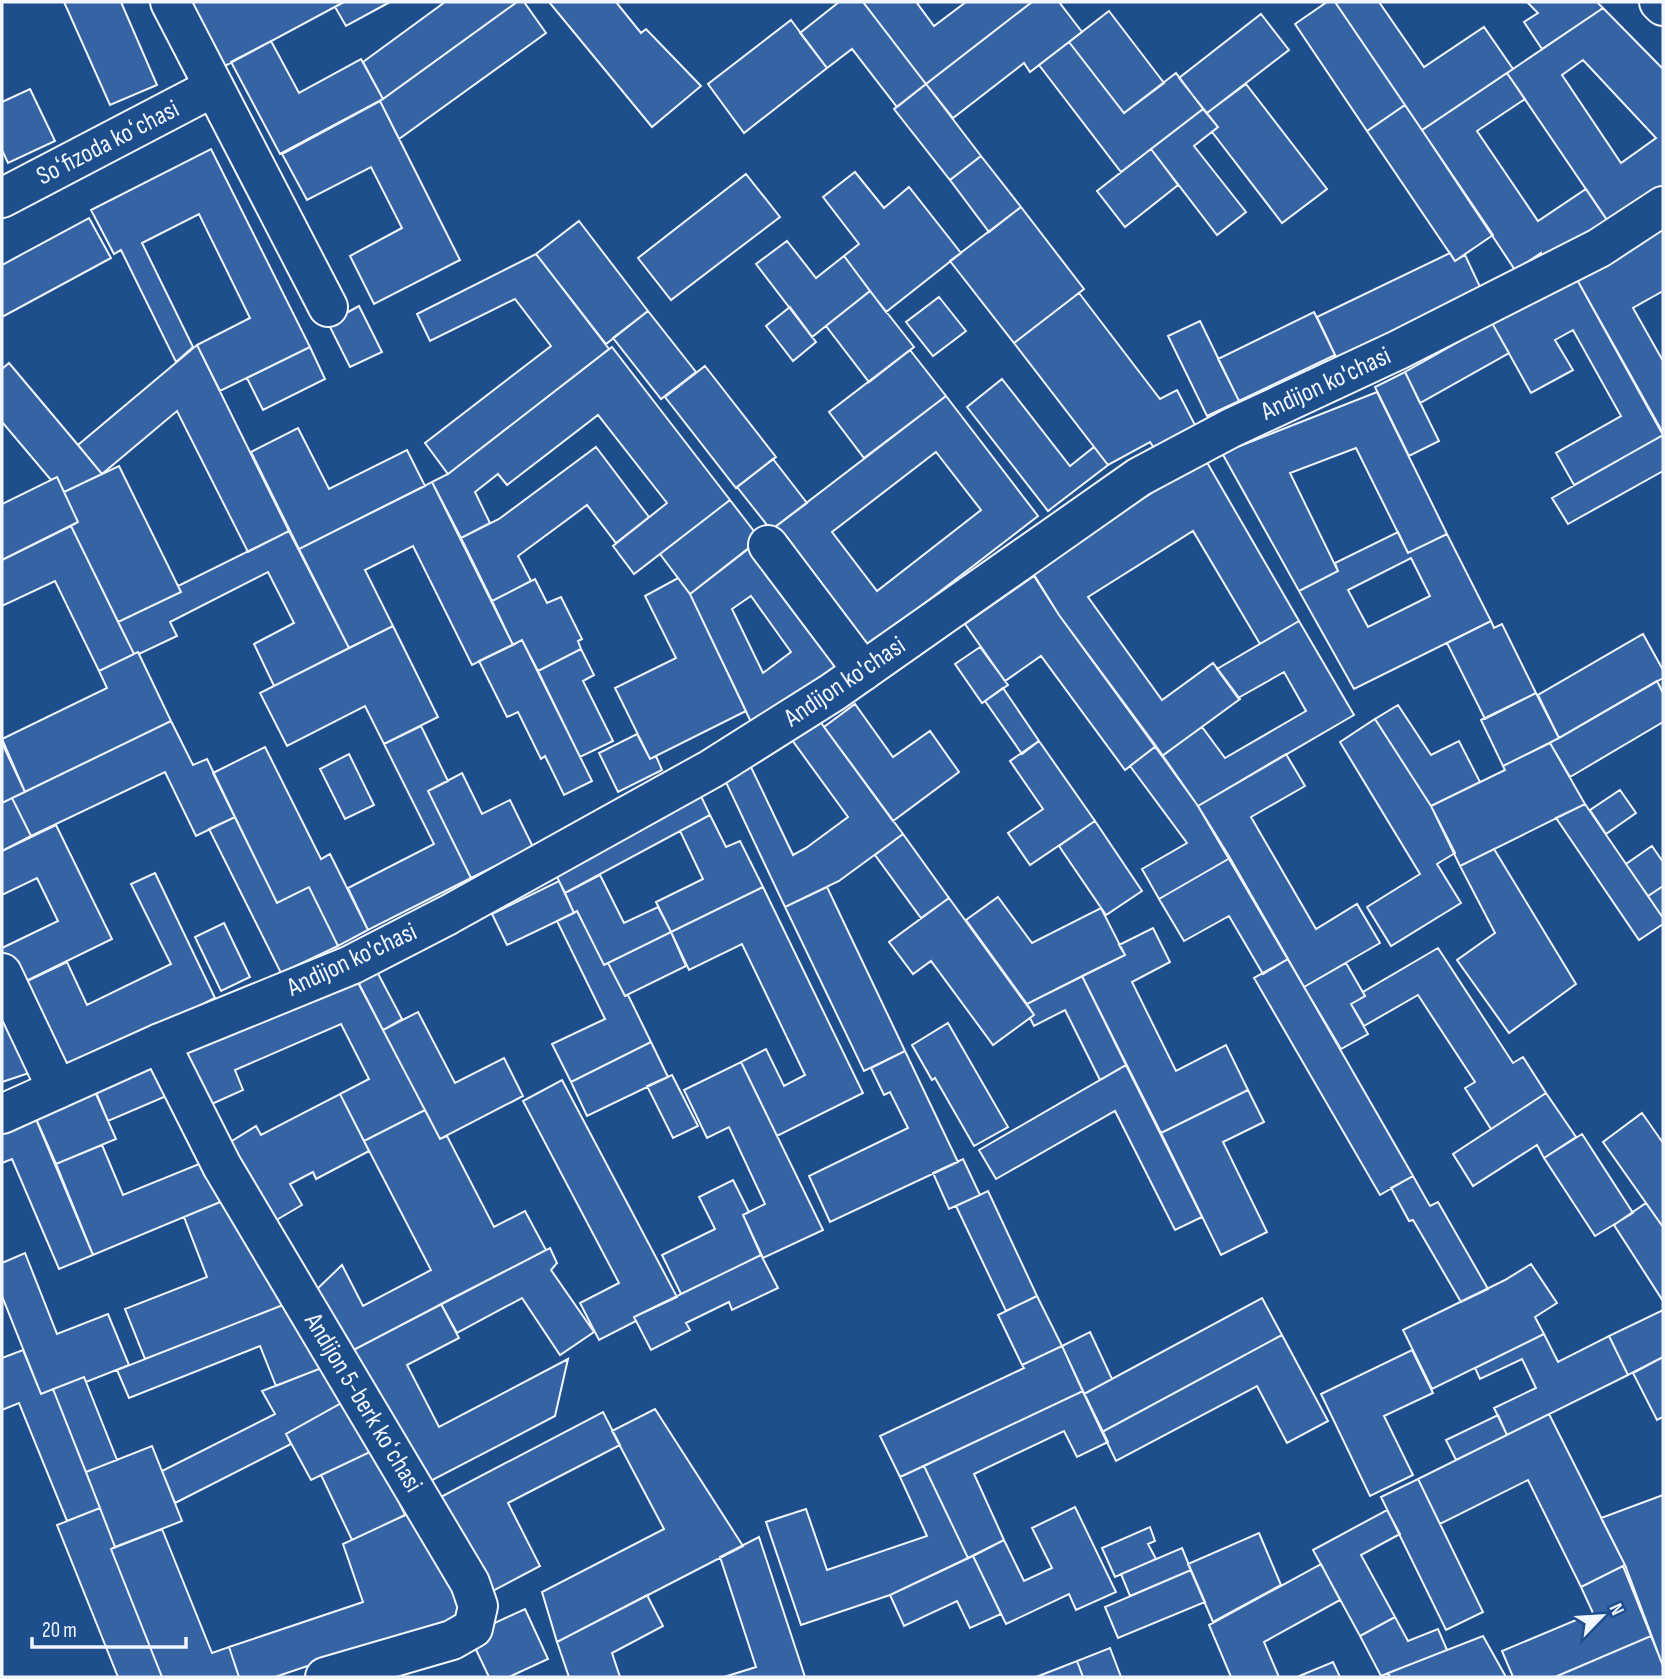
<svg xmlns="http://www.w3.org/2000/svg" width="1665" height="1679" font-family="'Sofia Sans Condensed',sans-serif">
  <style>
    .building { fill: #3563a3; stroke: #f2f6ff; stroke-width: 2; fill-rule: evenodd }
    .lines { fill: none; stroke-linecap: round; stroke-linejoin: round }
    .minor-casing { stroke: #f2f6ff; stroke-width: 42 }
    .tertiary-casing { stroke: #f2f6ff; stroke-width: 42 }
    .minor { stroke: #1f4e8c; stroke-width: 38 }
    .tertiary { stroke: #1f4e8c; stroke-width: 38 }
    .labels { text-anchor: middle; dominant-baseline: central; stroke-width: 5; stroke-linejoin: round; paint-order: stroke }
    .street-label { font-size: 26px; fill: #f2f6ff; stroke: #1f4e8c }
  </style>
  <rect width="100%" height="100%" fill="#1f4e8c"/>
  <path class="building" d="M64,2H121L157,85L110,105Z
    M185,2H344L225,66Z
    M344,2H390L346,26L335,7Z
    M445,2H517L383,99L363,62Z
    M517,2H524L546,33L399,139L380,101Z
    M549,2H616L641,33L646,29L701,86L652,127Z
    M839,2H863L926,84L897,107L852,49L827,68L800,33Z
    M863,2H919L917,3L934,26L966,2H1032L926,84Z
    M1032,2H1059L1082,32L1030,72L1024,63L953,118L926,84Z
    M1327,2H1335L1405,105L1367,131L1295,24Z
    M1335,2H1379L1424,67L1484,27L1513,69L1422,130Z
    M1527,2H1597L1603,8L1542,49L1524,22L1538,13Z
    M1603,8L1663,69V187L1609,223L1507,73ZM1583,60L1656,138L1621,163L1562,75Z
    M1109,11L1164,83L1124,113L1069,42Z
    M1261,14L1289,50L1207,113L1179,78Z
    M791,20L827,68L744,133L708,84Z
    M271,41L299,93L361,59L383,99L280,154L231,62Z
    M1069,42L1124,113L1176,73L1203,109L1121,172L1039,65Z
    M1507,73L1525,99L1477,131L1538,221L1586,189L1609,223L1542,260L1541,253L1515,270L1422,130Z
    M926,84L981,156L950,180L894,109Z
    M1246,84L1327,189L1282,223L1212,132L1218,127L1207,113Z
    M30,89L55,141L8,163L2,150V102Z
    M380,101L460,260L374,304L350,256L402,228L371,167L307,200L282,154Z
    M1405,105L1493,235L1455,261L1367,131Z
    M1203,109L1218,127L1194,146L1246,212L1217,235L1151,149Z
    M211,149L310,347L220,391L197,345L250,318L199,214L142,243L193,347L176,362L121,250L114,254L91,210Z
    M1151,149L1178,185L1125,227L1097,191Z
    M981,156L1021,207L989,232L950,180Z
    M855,172L884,208L909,187L961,253L886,312L844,256L859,244L823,197Z
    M746,174L780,217L671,300L638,258Z
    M1021,207L1084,289L1014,343L950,261Z
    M89,218L111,258L2,317V265Z
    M579,221L648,311L606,344L536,254Z
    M1663,226V291L1633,308L1663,361V433L1575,276Z
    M787,241L816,278L844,256L870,291L812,337L756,264Z
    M1450,253L1455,261L1465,255L1482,291L1338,361L1317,317Z
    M536,254L609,349L448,474L425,443L551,346L515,299L430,341L417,314Z
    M1575,276L1663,435L1574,485L1556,453L1621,416L1573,330L1555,340L1573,370L1531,393L1492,323Z
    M870,291L914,347L869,382L826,326Z
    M1079,293L1160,399L1177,390L1196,427L1154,448L1150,442L1108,465L1014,343Z
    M939,297L966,331L933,356L906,322Z
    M359,306L382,352L350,367L328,323Z
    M790,307L816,342L793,361L766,326Z
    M648,311L696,372L661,399L613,338Z
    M1314,312L1335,355L1239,401L1218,359Z
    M1200,321L1239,401L1207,416L1168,336Z
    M1492,323L1509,353L1420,403L1405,372Z
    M197,345L289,531L248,552L177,411L102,474L78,445Z
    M310,347L325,379L263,410L247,378Z
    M612,347L730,500L634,574L613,546L667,503L598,415L507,485L498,474L475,492L490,523L461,538L432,482L448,474Z
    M910,350L946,396L864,458L829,412Z
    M9,363L78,445L102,474L64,492L57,477L51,480L2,422V369Z
    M705,366L776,457L736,488L665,397Z
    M1405,372L1439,441L1409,456L1375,387Z
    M1002,379L1070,466L1094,447L1108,465L1048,511L967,407Z
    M1377,392L1447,534L1408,553L1356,448L1290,473L1338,571L1299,591L1222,453Z
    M946,396L1038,516L860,653L771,530ZM936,452L981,510L877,591L832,532Z
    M298,428L329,489L407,450L425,486L299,549L251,452Z
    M1663,435V471L1568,524L1552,498Z
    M596,447L649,517L616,543L587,505L518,556L531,581L492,601L461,538L499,519Z
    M773,459L807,503L771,530L737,487Z
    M1205,459L1299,621L1260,644L1193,531L1088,597L1162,700L1213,663L1240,699L1162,756L1059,615L1031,570Z
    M119,466L181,592L118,622L71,526L78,522L64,492Z
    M57,477L78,522L2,560V504Z
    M432,482L513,645L472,665L413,546L365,570L393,626L349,648L299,549Z
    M730,500L760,539L690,594L660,554Z
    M71,526L134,654L99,671L55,581L2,606V560Z
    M289,531L349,648L274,686L254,644L294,623L268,572L170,622L177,636L139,654L138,652L134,654L118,622L181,592L178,586Z
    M1398,532L1408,553L1447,534L1491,621L1354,689L1299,591L1338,571L1335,563ZM1411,558L1430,596L1368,627L1348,590Z
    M756,543L845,667L757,730L750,720L690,594ZM751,596L791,652L763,673L732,609Z
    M1034,576L1059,615L1156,746L1125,770L1041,656L1005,681L965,624Z
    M678,578L690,594L746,711L650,759L615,688L676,658L645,596Z
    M535,579L547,603L561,597L582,639L578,641L581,649L538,671L522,640L513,645L492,601Z
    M1299,621L1354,715L1198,806L1162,756L1202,727L1225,758L1306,711L1284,672L1238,698L1217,669Z
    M1491,621L1494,628L1502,624L1536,693L1485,719L1447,643Z
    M393,626L438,717L384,744L365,706L287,746L260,693Z
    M1643,634L1663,670V678L1559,738L1538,695Z
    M522,640L592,781L564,795L545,756L541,759L518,712L507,717L479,661Z
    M980,647L1008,685L982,703L955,664Z
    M581,649L594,675L583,681L613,741L580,757L538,671Z
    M138,652L171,721L25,792L2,739L107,688L99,671Z
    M1657,681L1663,693V722L1570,777L1550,743Z
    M1003,688L1039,741L1022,754L985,701Z
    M1536,693L1559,738L1503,766L1481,720Z
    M855,704L893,757L930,731L959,772L893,821L824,727Z
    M1398,705L1431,755L1459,741L1480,782L1431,806L1375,719Z
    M1375,719L1431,806L1455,853L1437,864L1461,903L1391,946L1367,907L1420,874L1340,742Z
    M819,720L903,834L839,881L785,907L724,778L750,765L793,855L806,848L848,817L792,740Z
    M171,721L193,765L207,759L235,817L196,836L165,772L31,836L12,798Z
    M421,726L448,781L428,791L471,878L368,930L348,888L434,844L384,744Z
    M637,734L650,759L656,756L662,770L618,792L599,753Z
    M1039,741L1095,821L1030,865L1008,833L1043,809L1010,761Z
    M2,743L25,792L2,803Z
    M1550,743L1585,804L1460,866L1431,806L1505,770L1503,766Z
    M1156,746L1198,806L1230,858L1159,899L1142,869L1187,843L1130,766Z
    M265,747L321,859L330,854L368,930L338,946L309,887L277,903L213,773Z
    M349,754L374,805L345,819L320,769Z
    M1286,754L1305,786L1251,817L1316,929L1357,904L1380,943L1304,987L1198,806Z
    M462,773L482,814L510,800L533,847L471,878L428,791Z
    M1620,790L1636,813L1606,834L1590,810Z
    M699,792L710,815L565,893L554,871Z
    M12,798L31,836L2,851V803Z
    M1585,804L1663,918V924L1639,940L1556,818Z
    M710,815L726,847L740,841L763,887L671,932L656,902L703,879L680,831Z
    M235,817L277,903L309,887L338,946L281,973L209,829Z
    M1095,821L1142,891L1106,915L1059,846Z
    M56,825L112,939L18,985L2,953V948L58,921L37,878L2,895V851Z
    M903,834L949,898L921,918L875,855Z
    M1652,846L1663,862V886L1648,896L1626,864Z
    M1494,849L1576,984L1509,1033L1457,960L1495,933L1460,866Z
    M1230,858L1288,959L1263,974L1229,916L1184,941L1159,899Z
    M155,873L215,998L63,1072L21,984L67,962L87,1005L171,964L131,884Z
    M600,875L624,923L658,907L671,932L604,965L577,911L574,913L565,893Z
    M559,881L574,913L507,945L492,914Z
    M1663,886V918L1648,896Z
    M763,887L863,1093L777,1136L741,1062L766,1049L784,1086L805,1075L742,944L689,970L671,932Z
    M827,887L905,1051L864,1071L785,907Z
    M998,897L1032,943L1101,908L1125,955L1027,1004L966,920Z
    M949,898L1034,1015L993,1045L931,961L913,974L889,942Z
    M577,911L604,965L608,963L625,996L628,995L651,1042L571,1082L552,1044L605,1019L557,921Z
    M224,923L250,977L221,991L195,937Z
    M1153,928L1170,962L1132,982L1176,1071L1226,1045L1248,1090L1161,1133L1082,976L1125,955L1119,945Z
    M671,932L686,966L625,996L608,963Z
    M1438,948L1513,1063L1523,1057L1546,1093L1491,1129L1465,1088L1475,1082L1418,995L1364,1026L1351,1004L1365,996L1363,992Z
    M1288,959L1413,1176L1380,1195L1254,978Z
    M1346,963L1365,996L1351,1004L1368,1034L1341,1049L1304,987Z
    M374,966L402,1019L383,1030L355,976Z
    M1082,976L1126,1065L1100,1080L1065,1010L1034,1026L1030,1018L1034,1015L1027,1004Z
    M355,977L425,1110L364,1141L340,1094L369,1079L341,1024L235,1070L243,1090L203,1108L179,1055Z
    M2,1002L35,1071L2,1082Z
    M418,1012L455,1083L504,1058L523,1096L440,1139L383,1030Z
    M948,1023L1008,1127L974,1146L935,1078L932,1080L912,1045Z
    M651,1042L668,1077L587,1116L571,1082Z
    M905,1051L958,1162L830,1222L809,1176L908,1128L890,1092L884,1095L871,1068Z
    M155,1056L171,1094L108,1121L92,1083Z
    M741,1062L823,1230L763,1258L743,1215L765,1204L729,1127L707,1138L684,1090Z
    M1126,1065L1202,1217L1175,1230L1115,1111L996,1179L979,1150Z
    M672,1075L698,1126L673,1138L647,1086Z
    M562,1080L677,1297L634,1317L636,1321L599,1340L580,1303L619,1283L523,1101Z
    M93,1087L116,1139L56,1164L33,1112Z
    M1248,1090L1264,1122L1223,1142L1267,1232L1221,1255L1161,1133Z
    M1546,1093L1576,1137L1544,1158L1537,1145L1473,1186L1453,1154Z
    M340,1094L369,1151L316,1179L313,1172L290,1184L302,1205L273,1222L227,1144L256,1126L261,1135Z
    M425,1110L440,1139L447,1136L494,1227L525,1211L546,1250L346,1354L314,1292L342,1265L363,1306L431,1270L364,1141Z
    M33,1112L93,1255L59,1269L12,1159L2,1163V1125Z
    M1642,1113L1663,1143V1227L1603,1142Z
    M1582,1134L1633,1213L1595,1236L1544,1158Z
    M102,1145L123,1195L204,1162L220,1202L93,1255L56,1164Z
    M963,1159L980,1195L949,1209L933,1173Z
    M1413,1176L1430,1206L1438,1202L1488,1289L1461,1302L1413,1220L1409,1221L1391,1188Z
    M733,1180L749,1212L743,1215L761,1255L681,1294L662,1255L715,1229L699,1197Z
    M988,1191L1037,1296L1006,1311L956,1206Z
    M230,1198L288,1303L145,1359L125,1309L207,1277L184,1217Z
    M1646,1203L1663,1227V1301L1614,1225Z
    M550,1248L557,1263L551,1270L594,1332L560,1355L522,1298L457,1333L441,1304Z
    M25,1253L57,1334L108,1314L129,1365L86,1382L84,1377L41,1394L2,1296V1263Z
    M761,1255L778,1288L732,1310L729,1302L686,1323L690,1330L651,1350L634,1317Z
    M1531,1264L1557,1303L1535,1317L1544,1334L1432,1389L1403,1330L1505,1280Z
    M1037,1296L1062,1346L1022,1365L998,1315Z
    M1262,1298L1282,1335L1102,1432L1084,1394Z
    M288,1303L324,1367L276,1386L260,1346L129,1398L117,1370Z
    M441,1304L459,1338L407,1365L439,1427L568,1359L555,1416L421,1486L346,1354Z
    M1663,1310V1357L1628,1375L1609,1336Z
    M1090,1332L1112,1379L1084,1394L1062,1346Z
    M1544,1334L1558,1362L1609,1336L1628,1375L1507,1435L1494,1408L1536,1388L1522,1359L1480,1379L1475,1368Z
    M1282,1335L1328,1421L1287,1443L1257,1386L1116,1461L1102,1432Z
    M1062,1346L1083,1391L900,1477L880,1436L1024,1368L1022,1365Z
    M23,1350L41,1394L53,1389L100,1508L67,1521L19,1403L2,1410V1358Z
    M1412,1350L1433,1393L1384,1416L1413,1475L1370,1496L1321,1394Z
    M1663,1357V1417L1657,1420L1633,1373Z
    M324,1367L343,1402L286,1434L291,1444L175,1503L162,1471L275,1414L262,1391Z
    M84,1377L117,1460L86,1472L53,1389Z
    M1083,1391L1108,1442L1077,1457L1064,1431L974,1474L1004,1540L968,1558L924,1466Z
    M343,1402L370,1452L311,1480L286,1434Z
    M655,1409L743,1546L557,1642L542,1592L664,1529L612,1431Z
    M603,1412L620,1445L508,1503L540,1566L487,1594L437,1499Z
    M1549,1414L1625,1565L1581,1587L1528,1480L1440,1524L1418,1479Z
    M1498,1415L1507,1435L1456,1460L1446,1440Z
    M152,1446L182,1521L115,1547L86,1472Z
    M374,1450L405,1515L352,1540L321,1475Z
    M924,1466L968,1558L890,1595L801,1625L766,1522L806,1509L827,1570L927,1536L900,1477Z
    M1418,1479L1483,1612L1446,1630L1381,1497Z
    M1663,1495V1666L1625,1565L1601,1518Z
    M1075,1507L1116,1592L1076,1610L1069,1594L1006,1624L973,1556L1004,1540L1024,1581L1052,1568L1032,1528Z
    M100,1508L115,1547L111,1549L162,1677H118L57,1525Z
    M1387,1510L1400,1534L1361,1555L1395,1617L1360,1636L1313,1550Z
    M414,1511L474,1619L349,1652L275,1677H239L229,1647L363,1602L343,1544Z
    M1150,1527L1155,1541L1148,1544L1156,1559L1115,1577L1102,1548Z
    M162,1529L212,1653L229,1647L239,1677H162L111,1549Z
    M1259,1533L1281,1585L1213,1622L1188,1564Z
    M759,1537L805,1677H724L756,1667L720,1557Z
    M1182,1548L1191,1570L1130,1596L1121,1574Z
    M973,1556L1001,1614L970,1628L957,1601L904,1626L890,1595Z
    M1321,1564L1340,1600L1264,1642L1279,1677H1231L1209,1625Z
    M1623,1566L1651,1636L1555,1677H1513L1502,1651L1593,1613L1581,1587Z
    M1191,1570L1205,1602L1118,1638L1105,1607Z
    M647,1595L663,1626L612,1653L620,1677H569L557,1642Z
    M525,1609L548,1659L509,1677H489L469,1635Z
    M1395,1617L1408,1641L1438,1629L1447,1650L1381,1676L1360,1636Z
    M1483,1636L1506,1677H1390L1388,1673Z
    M1651,1636L1663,1666V1677H1555Z
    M1110,1648L1121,1677H1083L1077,1661Z
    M1077,1661L1083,1677H1036Z
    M1333,1662L1340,1677H1297Z"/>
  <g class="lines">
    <defs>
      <path id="minor" d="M170,2L328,307
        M2,198L214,87
        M768,545L863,671
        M2,973L57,1089
        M160,1043L222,1166L470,1583L478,1606L473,1628L452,1640L325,1677"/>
      <path id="tertiary" d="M1659,2L1663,6
        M2,1114L160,1043L351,965L448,915L711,769L833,692L1139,477L1231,428L1398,350L1599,248L1663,206"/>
    </defs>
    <use href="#minor" class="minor-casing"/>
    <use href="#tertiary" class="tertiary-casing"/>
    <use href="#minor" class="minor"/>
    <use href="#tertiary" class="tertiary"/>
  </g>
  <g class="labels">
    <g class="street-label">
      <text transform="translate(108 143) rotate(-27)">Soʻfizoda koʻchasi</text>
      <text transform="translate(1326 384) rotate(-25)">Andijon ko'chasi</text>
      <text transform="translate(845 682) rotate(-34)">Andijon ko'chasi</text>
      <text transform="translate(352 960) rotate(-25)">Andijon ko'chasi</text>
      <text transform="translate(363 1403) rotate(59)">Аndijon 5-berk koʻchasi</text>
    </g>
  </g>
  <rect width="1665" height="1679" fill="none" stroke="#f2f6ff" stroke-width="7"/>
  <g transform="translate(1602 1616) rotate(65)" stroke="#1f4e8c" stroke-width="5" paint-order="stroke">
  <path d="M0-5L12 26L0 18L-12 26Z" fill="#f2f6ff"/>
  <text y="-10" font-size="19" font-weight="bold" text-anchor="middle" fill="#f2f6ff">N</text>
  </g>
  <path d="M32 1637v10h154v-10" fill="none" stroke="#f2f6ff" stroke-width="3.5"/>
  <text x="42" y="1637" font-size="21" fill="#f2f6ff" stroke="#1f4e8c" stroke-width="5" paint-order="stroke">20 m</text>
</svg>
